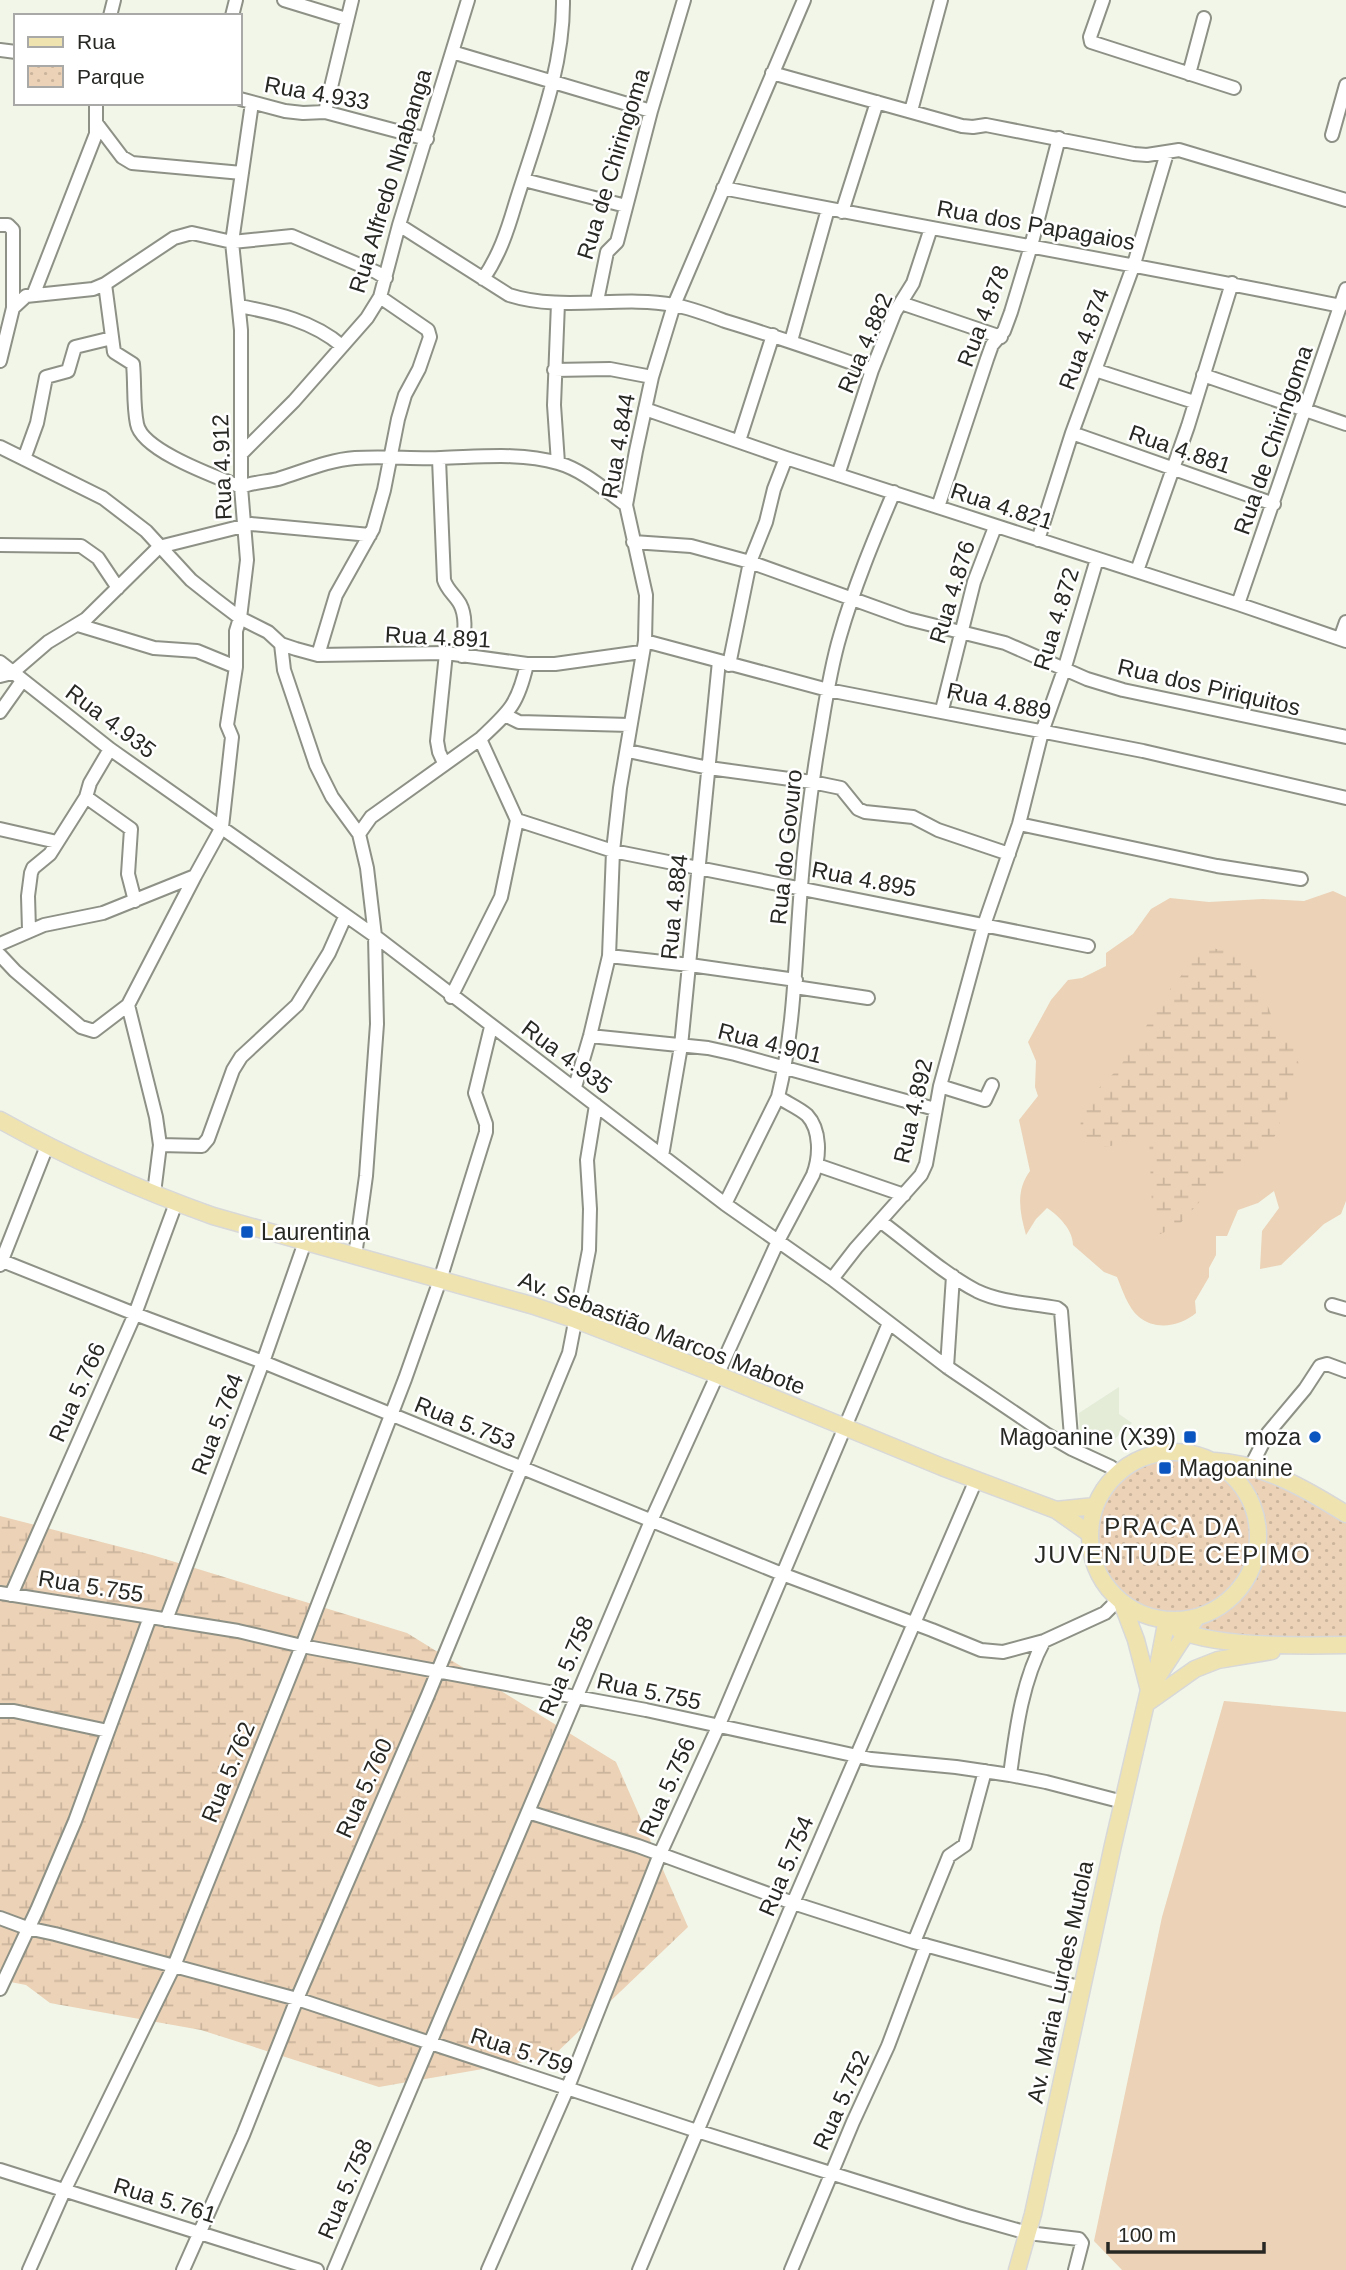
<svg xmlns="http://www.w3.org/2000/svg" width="1346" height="2270" font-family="Arial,sans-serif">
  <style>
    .built { fill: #e4ecd8 }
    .green { fill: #ecd2b6 }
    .wetland { fill: url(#wetland-marsh) }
    .park { fill: url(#park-dots) }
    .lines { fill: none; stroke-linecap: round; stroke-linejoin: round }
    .minor-casing { stroke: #8d9186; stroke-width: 16 }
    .major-casing { stroke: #d8d8d8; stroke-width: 19 }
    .minor { stroke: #fff; stroke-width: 12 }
    .major { stroke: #efe4b0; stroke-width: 16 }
    .poi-dot { fill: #0a55bf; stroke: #fff; stroke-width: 2.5 }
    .labels { text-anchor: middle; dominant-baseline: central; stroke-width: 5; stroke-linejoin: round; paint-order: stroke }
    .street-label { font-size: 23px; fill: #272824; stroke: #fff }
    .poi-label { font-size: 23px; fill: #272824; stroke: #fff; text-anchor: start }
    .neighbourhood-label { font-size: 24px; letter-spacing: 2px; fill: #272824; stroke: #fff }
  </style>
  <defs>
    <pattern id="wetland-marsh" width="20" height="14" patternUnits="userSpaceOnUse" patternTransform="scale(1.75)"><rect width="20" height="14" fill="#ecd2b6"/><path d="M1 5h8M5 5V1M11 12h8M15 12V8" fill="none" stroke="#cab49c"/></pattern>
    <pattern id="park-dots" width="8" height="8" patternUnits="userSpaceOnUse" patternTransform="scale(1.75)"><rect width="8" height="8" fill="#ecd2b6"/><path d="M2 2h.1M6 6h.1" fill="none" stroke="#cab49c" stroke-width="1.8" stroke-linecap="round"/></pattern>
  </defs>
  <rect width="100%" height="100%" fill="#f1f6e9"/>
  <path class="built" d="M1119,1387V1414L1132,1423L1107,1446L1080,1442L1079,1413Z"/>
  <path class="green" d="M1333,891L1346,897V1201L1341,1214L1324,1224L1281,1265L1260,1269L1262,1231L1279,1208L1274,1191L1258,1203L1238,1210L1227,1236H1216V1255L1209,1268V1277L1195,1301L1196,1313C1181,1326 1156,1331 1139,1317C1128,1308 1122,1289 1117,1277L1104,1272L1073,1245C1073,1230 1059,1216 1047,1208L1036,1219L1026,1235C1020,1213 1015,1191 1030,1171L1019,1120L1038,1096L1035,1087L1036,1061L1028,1042L1051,1000L1068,980L1082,978L1106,966V953L1133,934L1151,909L1170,898L1209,902L1263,899L1304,901Z
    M1224,1701L1346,1712V2270H1122L1094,2241L1162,1917Z"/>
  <path class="wetland" d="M1205,947L1235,952L1252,966L1272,1017L1295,1047L1299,1066L1275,1136L1257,1155L1243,1160L1229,1169L1177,1227L1160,1234L1152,1209L1149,1137C1126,1140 1106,1153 1083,1144L1080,1137L1081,1116L1099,1088L1119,1068L1171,988Z
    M0,1516L152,1555L407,1633L616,1762L688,1927L552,2057L379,2087L201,2030L50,2003L26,1985L0,1980Z"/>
  <path class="park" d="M1178,1452L1240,1465L1271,1474L1346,1521V1637C1287,1640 1228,1638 1171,1623C1158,1620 1143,1616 1131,1609C1076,1576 1077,1488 1137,1460C1150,1454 1164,1453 1178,1452Z"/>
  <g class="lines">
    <defs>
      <path id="minor" d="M284,0L346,19
        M1103,0L1090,37L1091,42L1234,88
        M110,16L114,0
        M232,16L236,0
        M0,50L16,52
        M452,52L651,111
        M772,73L962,126L973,127L986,125L1134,154L1147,155L1179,150L1346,200
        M1189,74L1204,18
        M240,99L285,111L303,113L325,112L427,139
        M911,111L941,0
        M325,112L352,0
        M97,124L122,157L132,163L242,173
        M1332,135L1346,85
        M524,180L626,206
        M723,188C929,229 1135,264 1341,306
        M842,212L877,102
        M0,225H8L13,230V308
        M399,225L509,295C562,312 620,295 674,305C691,308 709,315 725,321C775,336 824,353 872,370
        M483,279C499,256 507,232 515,205C535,140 564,69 563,0
        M105,284L114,352L133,364C135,383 133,405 137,424C142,451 217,477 241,487C253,482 266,482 278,479C304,471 328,460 355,458C383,456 412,459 441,458C479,457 520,452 558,463C583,470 605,490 626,505
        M34,293L96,134V103
        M597,301L607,252L617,242L651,111L684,0
        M901,303L1001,337
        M239,306C276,313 313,321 342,346
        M791,341L828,209
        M0,361L13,308L26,296L93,289L105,284L174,238L192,233L232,242L292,236L376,272L386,278
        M554,370L610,369L652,377
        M1095,370L1194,402
        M1203,375L1346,424
        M645,409L786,458L1238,604L1346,641
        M1072,433L1274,504
        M739,441L773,335
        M0,447L103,498L146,531L191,580L215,599L240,618L268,632L281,644L296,649L318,655L446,653L527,664H555L641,652
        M242,453L294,401L367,318L380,297L399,225L468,0
        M24,459L37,423L46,377L68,371L75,347L112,338
        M439,459L444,580C447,590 455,595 460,604C468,619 463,639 462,656
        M558,463L554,405L558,303
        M838,475L872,370L895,312L913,283L931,228
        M938,507L987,359L992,345L1004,331L1011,312L1031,246L1059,138
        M1038,540L1072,433L1134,264L1167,153
        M633,542L691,546L750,562L908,619L1005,643L1087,679L1123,690L1346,737
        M0,545L81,546L98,558L118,588
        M1137,571L1188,426L1232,283
        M1238,604L1346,289
        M78,625L154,648L197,651L236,667
        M1340,639L1346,622
        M645,641L828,690L1143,751L1346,798
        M281,644L284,670L316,765L332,797L359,834L367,868L375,936L377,1024L366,1176L355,1256
        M318,655L336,595L373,529L384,490L398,419L405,395L419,369L430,337L428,330L380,297
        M0,662L110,749L375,936L725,1204L832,1279L947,1367L1046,1434L1072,1449L1111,1467L1117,1474
        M729,665L750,562L766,522L774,489L786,458
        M0,676L12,673L48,642L86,619L159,547L251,524L370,535
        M942,710L974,582L995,527
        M0,712L22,681
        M505,715L519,722L630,725
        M480,739L517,820L613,851L1088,946
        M628,751L709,768L812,782L841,788L858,809L865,812L913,817L938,830L1009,854
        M444,763L439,752L437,741L446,653
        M86,797L131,829L128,874L135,901
        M1019,824L1217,866L1301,879
        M0,829L57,842
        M359,834L371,817L480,739C510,711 518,704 527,664
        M29,930L28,896L31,873L33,868L50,854L86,797L90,783L110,749
        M0,944L44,925L103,913L195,876L222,827L232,737L227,725L236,667V631L240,618L247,560L241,487V330L232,242L252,103
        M0,955L15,971L81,1027L94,1031L128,1005L195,876
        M609,956L690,965L796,980
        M795,987L868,998
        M451,997L501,897L517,820
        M128,1005L156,1117L160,1145L154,1193
        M590,1036L708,1048L735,1054L935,1109
        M940,1086L985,1100L992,1085
        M575,1087L590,1036L609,956L613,851L620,788L645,641L646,595L626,505L636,451L652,377L674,305L804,0
        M160,1145L202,1146L208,1139L233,1070L241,1057L297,1005L329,953L345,917
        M662,1156L681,1046L719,661
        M817,1165L904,1195
        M725,1204L778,1097C795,1027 795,958 801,887C805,834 812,781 821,729C826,698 831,666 840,636C854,587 874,539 894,492
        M880,1221C910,1243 944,1274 977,1291C1002,1303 1031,1303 1057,1308L1061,1311L1072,1449
        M0,1260L135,1314L263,1362L782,1574L932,1630L981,1650L1003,1652L1044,1641L1105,1613L1118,1600
        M0,1265L47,1146
        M832,1279L856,1248L921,1175L926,1164L940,1086L984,925L1019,824L1042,732L1064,670L1097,559
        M1332,1305L1346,1309
        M947,1367L953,1276
        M1251,1466L1268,1433L1305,1389L1320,1366L1327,1364L1346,1371
        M0,1593L238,1631L302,1646L646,1710L871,1759L956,1767L1010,1775L1046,1782L1123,1802
        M11,1595L135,1314L176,1203
        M166,1620L263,1362L305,1242
        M0,1711H14L108,1731
        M1010,1775C1016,1730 1022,1681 1044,1641
        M528,1812L638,1846L793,1903L914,1942L1082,1988
        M0,1918L27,1928L55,1934L297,1999L697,2131L964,2215L1028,2233L1079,2239L1082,2243L1075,2270
        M914,1942L949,1856L965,1845L985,1771
        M0,1989L37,1910L75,1821L150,1617
        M0,2170L317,2270
        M29,2270L64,2191L174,1966L302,1646L405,1379L440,1280L486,1132V1124L475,1093L491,1027
        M183,2270L243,2135L297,1999L428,1695L569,1353L589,1250L590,1209L587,1160L596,1105
        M334,2270L651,1521L778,1241L813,1175C820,1157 821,1130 807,1115C799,1108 787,1103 778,1097
        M488,2270L568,2087L660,1854L718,1727L889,1323
        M639,2270L793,1903L976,1480
        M791,2270L853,2122L888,2046L926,1945"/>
      <path id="major" d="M0,1120C68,1158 140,1190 213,1216L531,1305L576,1320L718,1375L942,1467L1056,1510L1090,1534
        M1090 1536a84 84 0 1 1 168 0a84 84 0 1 1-168 0Z
        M1215,1461C1263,1464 1306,1489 1346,1514
        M1056,1510L1095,1506
        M1122,1603L1136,1640L1149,1690
        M1179,1630C1215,1647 1305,1646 1346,1645
        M1157,1671L1166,1624
        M1147,1703L1195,1669L1218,1660L1272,1651
        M1017,2270L1033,2214L1113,1845L1149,1690L1196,1618"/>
    </defs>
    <use href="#minor" class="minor-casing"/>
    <use href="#major" class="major-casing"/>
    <use href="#minor" class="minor"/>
    <use href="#major" class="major"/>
  </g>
  <g class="poi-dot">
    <rect x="240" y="1225" width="14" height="14" rx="3.5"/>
    <rect x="1183" y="1430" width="14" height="14" rx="3.5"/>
    <circle cx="1315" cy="1437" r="7"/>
    <rect x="1158" y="1461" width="14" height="14" rx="3.5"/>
  </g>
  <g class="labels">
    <g class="street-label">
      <text transform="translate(317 93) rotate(10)">Rua 4.933</text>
      <text transform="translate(613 164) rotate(-73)">Rua de Chiringoma</text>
      <text transform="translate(390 181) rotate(-73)">Rua Alfredo Nhabanga</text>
      <text transform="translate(1036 225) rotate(10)">Rua dos Papagaios</text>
      <text transform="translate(983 316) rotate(-69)">Rua 4.878</text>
      <text transform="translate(1084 339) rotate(-70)">Rua 4.874</text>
      <text transform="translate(865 343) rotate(-67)">Rua 4.882</text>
      <text transform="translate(1273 440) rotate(-71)">Rua de Chiringoma</text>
      <text transform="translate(618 446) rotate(-80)">Rua 4.844</text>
      <text transform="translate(1180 449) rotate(19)">Rua 4.881</text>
      <text transform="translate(222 467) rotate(-92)">Rua 4.912</text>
      <text transform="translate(1002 506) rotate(18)">Rua 4.821</text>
      <text transform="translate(952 592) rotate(-73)">Rua 4.876</text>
      <text transform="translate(1056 619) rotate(-73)">Rua 4.872</text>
      <text transform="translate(438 637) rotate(3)">Rua 4.891</text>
      <text transform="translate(1209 687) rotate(13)">Rua dos Piriquitos</text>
      <text transform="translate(999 701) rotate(12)">Rua 4.889</text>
      <text transform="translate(111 721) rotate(37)">Rua 4.935</text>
      <text transform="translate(786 847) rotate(-84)">Rua do Govuro</text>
      <text transform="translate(864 879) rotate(11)">Rua 4.895</text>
      <text transform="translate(674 907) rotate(-84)">Rua 4.884</text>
      <text transform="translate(770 1043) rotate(14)">Rua 4.901</text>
      <text transform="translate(567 1057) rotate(37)">Rua 4.935</text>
      <text transform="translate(913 1111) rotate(-77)">Rua 4.892</text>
      <text transform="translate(662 1333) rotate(21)">Av. Sebastião Marcos Mabote</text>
      <text transform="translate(77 1392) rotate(-66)">Rua 5.766</text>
      <text transform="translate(465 1423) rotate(22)">Rua 5.753</text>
      <text transform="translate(217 1424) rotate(-69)">Rua 5.764</text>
      <text transform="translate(91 1586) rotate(9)">Rua 5.755</text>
      <text transform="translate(566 1666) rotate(-67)">Rua 5.758</text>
      <text transform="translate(649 1691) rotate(12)">Rua 5.755</text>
      <text transform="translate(228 1772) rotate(-68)">Rua 5.762</text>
      <text transform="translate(667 1787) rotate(-66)">Rua 5.756</text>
      <text transform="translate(364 1788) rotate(-66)">Rua 5.760</text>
      <text transform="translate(786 1866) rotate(-67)">Rua 5.754</text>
      <text transform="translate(1060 1982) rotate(-78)">Av. Maria Lurdes Mutola</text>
      <text transform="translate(522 2051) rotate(18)">Rua 5.759</text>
      <text transform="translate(841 2100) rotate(-66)">Rua 5.752</text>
      <text transform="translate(345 2189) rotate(-67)">Rua 5.758</text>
      <text transform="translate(165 2200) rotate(17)">Rua 5.761</text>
    </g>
    <g class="poi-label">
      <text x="261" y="1232">Laurentina</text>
      <text x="1176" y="1437" text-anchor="end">Magoanine (X39)</text>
      <text x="1301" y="1437" text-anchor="end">moza</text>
      <text x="1179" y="1468">Magoanine</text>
    </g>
    <g class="neighbourhood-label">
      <text x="1173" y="1526">PRACA DA<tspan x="1173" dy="28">JUVENTUDE CEPIMO</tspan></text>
    </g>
  </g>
  <rect x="14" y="14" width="228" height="91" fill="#ffffff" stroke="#a9a9a7" stroke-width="2"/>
  <rect x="28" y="37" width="35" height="10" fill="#efe4b0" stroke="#a9a9a7" stroke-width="2"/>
  <text x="77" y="49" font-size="21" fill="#272824">Rua</text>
  <rect x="28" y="66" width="35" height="21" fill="url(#park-dots)" stroke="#a9a9a7" stroke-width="2"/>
  <text x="77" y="84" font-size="21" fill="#272824">Parque</text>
  <path d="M1108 2242v10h156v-10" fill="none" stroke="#272824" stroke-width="3.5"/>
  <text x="1118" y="2242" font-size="21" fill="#272824" stroke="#ffffff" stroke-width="5" paint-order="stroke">100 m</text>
</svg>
